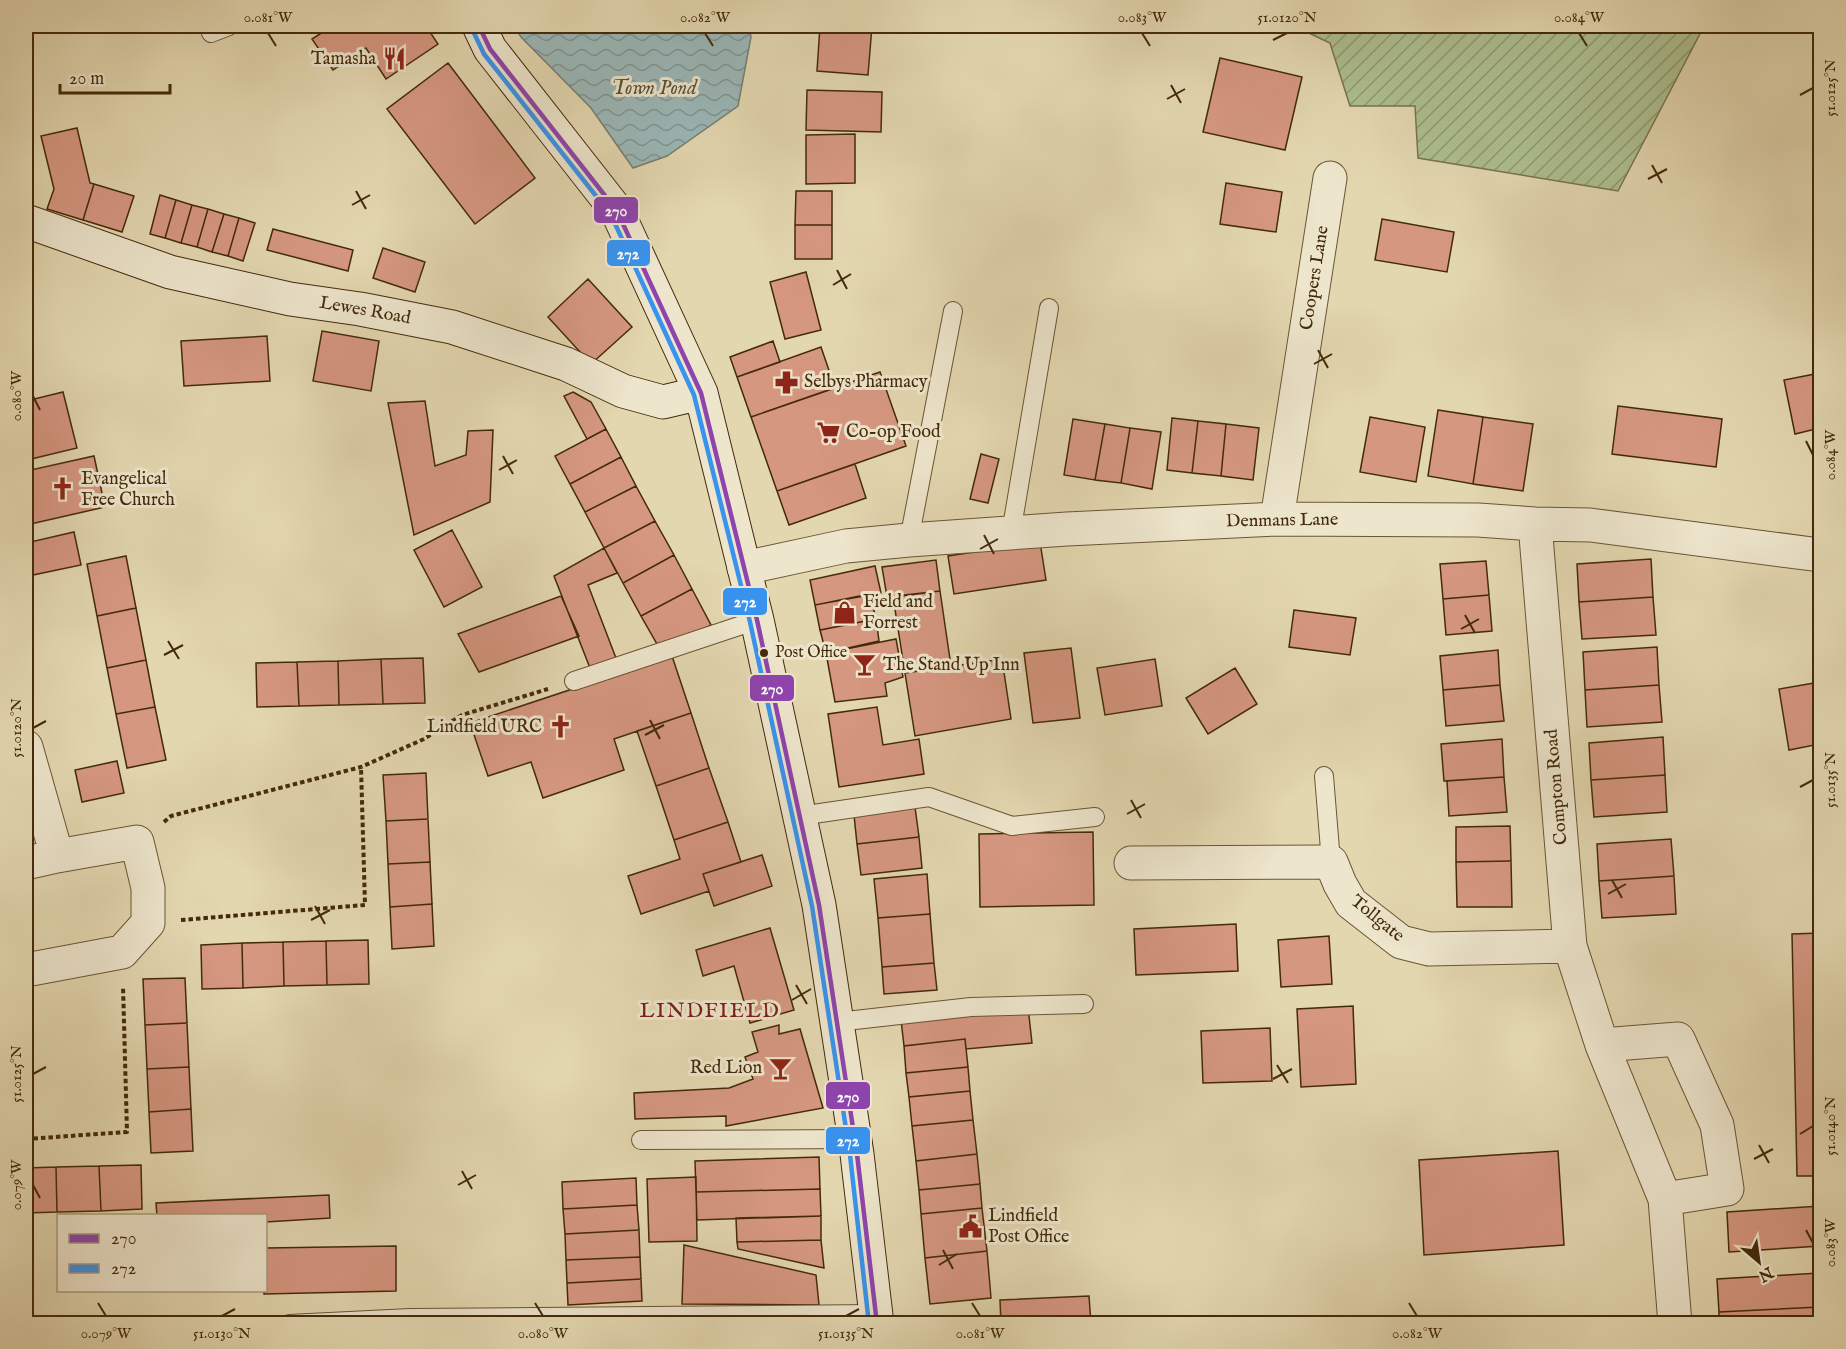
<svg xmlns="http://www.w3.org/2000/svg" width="1846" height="1349" font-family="'IM FELL English',serif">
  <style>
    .garden { fill: url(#garden-furrows); stroke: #78744d; stroke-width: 1.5 }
    .water { fill: url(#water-waves); stroke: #777f72; stroke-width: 1.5 }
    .building { fill: #d69781; stroke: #432a0a; stroke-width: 1.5 }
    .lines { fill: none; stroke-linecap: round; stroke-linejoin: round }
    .service-casing { stroke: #6b5534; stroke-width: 20 }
    .minor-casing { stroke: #6b5534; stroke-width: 35 }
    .secondary-casing { stroke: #432a0a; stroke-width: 35 }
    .path { stroke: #432a0a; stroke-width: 4; stroke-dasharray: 4.5 3; stroke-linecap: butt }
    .service { stroke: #ede5cc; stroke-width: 18 }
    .minor { stroke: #ede5cc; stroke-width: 33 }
    .secondary { stroke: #ede5cc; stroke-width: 33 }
    .bus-1-casing { stroke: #ede5cc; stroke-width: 9 }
    .bus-2-casing { stroke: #ede5cc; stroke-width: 9 }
    .bus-1 { stroke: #8e44ad; stroke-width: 4.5 }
    .bus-2 { stroke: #3893ef; stroke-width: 4.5 }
    .ticks { fill: none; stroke: #432a0a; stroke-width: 2 }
    .bus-dot { fill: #432a0a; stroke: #ede5cc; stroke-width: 2 }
    .labels { text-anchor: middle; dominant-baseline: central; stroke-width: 6; stroke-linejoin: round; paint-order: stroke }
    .bus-label { font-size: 16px; fill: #432a0a; stroke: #ede5cc; text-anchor: start }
    .poi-label { font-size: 18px; fill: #432a0a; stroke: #ede5cc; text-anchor: start }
    .street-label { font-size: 18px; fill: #432a0a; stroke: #ede5cc }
    .water-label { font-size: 20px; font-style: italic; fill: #594d35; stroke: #ede5cc }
    .quarter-label { font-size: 21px; letter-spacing: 1.5px; fill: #7a1f14; stroke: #ede5cc }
    .line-badge { stroke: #ede5cc; stroke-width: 2 }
    .badge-label { font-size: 16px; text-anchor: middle; font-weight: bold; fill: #fff }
    .neatline { fill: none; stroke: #432a0a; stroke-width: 2 }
    .ticks-label { font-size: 15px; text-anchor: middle; fill: #432a0a }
  </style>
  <defs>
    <pattern id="garden-furrows" width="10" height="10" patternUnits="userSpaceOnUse" patternTransform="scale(1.5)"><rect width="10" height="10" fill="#adbf90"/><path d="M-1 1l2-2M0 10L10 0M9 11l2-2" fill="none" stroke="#8e9b74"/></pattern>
    <pattern id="water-waves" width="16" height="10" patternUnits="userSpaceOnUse" patternTransform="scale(1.5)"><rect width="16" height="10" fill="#9ab7b7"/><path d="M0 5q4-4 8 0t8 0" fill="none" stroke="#7f9593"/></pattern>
  </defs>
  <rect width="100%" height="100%" fill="#e3d7b0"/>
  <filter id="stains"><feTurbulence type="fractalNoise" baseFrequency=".00333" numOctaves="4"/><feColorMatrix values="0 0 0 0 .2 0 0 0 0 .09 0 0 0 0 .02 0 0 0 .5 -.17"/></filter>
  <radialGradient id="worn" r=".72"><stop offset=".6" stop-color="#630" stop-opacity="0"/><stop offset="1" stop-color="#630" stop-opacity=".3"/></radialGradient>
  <path class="garden" d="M1294,26H1704L1618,191L1418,158L1415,106H1350L1330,43Z"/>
  <path class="water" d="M514,26H749L751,37L738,106L667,156L633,168L591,108L521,37Z"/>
  <path class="building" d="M332,26H426L438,44L386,79L366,48L333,70L312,39Z
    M820,26H872L868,75L817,71Z
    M1035,26H1065V29Z
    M1220,58L1302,77L1285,150L1203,132Z
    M448,63L535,178L475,224L387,109Z
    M807,90L882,92L881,132L806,130Z
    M77,128L90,183L94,184L83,220L47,209L54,189L41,136Z
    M855,134V183L806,184V135Z
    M1226,183L1282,192L1276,232L1220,224Z
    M94,184L134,196L122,232L83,220Z
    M796,191H832V225H795Z
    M160,195L176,200L165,238L150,234Z
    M176,200L192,205L181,243L165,238Z
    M192,205L208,209L197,247L181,243Z
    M208,209L224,214L212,252L197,247Z
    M224,214L239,218L228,256L212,252Z
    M239,218L255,223L243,261L228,256Z
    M1382,219L1454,232L1447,272L1375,260Z
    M795,225H832V259H795Z
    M273,229L353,250L348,271L267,250Z
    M383,248L425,262L415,292L373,278Z
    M806,272L821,330L785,339L770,282Z
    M588,279L632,327L591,364L548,317Z
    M322,331L379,341L371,391L313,381Z
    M267,336L270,381L184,386L181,341Z
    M773,341L780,362L737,377L730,357Z
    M821,347L835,388L751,417L737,377Z
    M880,372L906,446L777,491L751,417Z
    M1820,373V428L1795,434L1784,380Z
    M63,392L77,448L31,459L26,436V401Z
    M573,392L591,402L606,429L587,439L564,396Z
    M425,401L435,466L466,455L468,431L493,430L490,502L414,535L388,403Z
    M1618,406L1722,419L1716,467L1612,454Z
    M1438,410L1483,417L1473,484L1428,476Z
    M1370,417L1425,427L1416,482L1360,472Z
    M1483,417L1533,424L1523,491L1473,484Z
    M1172,418L1198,421L1192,473L1167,470Z
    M1073,419L1105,424L1095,480L1064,475Z
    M1198,421L1226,424L1221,476L1192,473Z
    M1105,424L1130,428L1121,483L1095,480Z
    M1226,424L1259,428L1253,480L1221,476Z
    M1130,428L1161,432L1152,489L1121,483Z
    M606,429L621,457L570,484L555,456Z
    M981,454L999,459L988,503L970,499Z
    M94,456L105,507L26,525V471Z
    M621,457L636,486L585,512L570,484Z
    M855,464L866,498L789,525L777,491Z
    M636,486L655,521L604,548L585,512Z
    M655,521L674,555L623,583L604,548Z
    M452,530L482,587L444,607L414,550Z
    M74,532L81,565L28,576L26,566V543Z
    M1040,542L1046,580L954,594L948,556Z
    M604,548L617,573L588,585L616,658L590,668L554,576Z
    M674,555L692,589L641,616L623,583Z
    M126,556L136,608L97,616L87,564Z
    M1651,559L1653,597L1579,602L1577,564Z
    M936,560L940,591L887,597L882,567Z
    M1486,561L1489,595L1443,599L1440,564Z
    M875,566L881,593L815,605L810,580Z
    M692,589L711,625L661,651L641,616Z
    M940,591L951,666L905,673L893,597Z
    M870,594L876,619L820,630L815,605Z
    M1489,595L1492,631L1446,635L1443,599Z
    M561,596L579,636L479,672L458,634Z
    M1653,597L1656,635L1582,639L1579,602Z
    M136,608L146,660L107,668L97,616Z
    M1294,610L1356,618L1350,655L1289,647Z
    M876,619L879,641L826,653L820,630Z
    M896,639L903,677L885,683L887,696L835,702L826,653Z
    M1657,647L1659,685L1585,690L1583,652Z
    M1071,648L1080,718L1033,723L1024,653Z
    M1498,650L1500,685L1443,690L1440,656Z
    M672,656L691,713L614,739L624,770L543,798L531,762L488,776L470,723Z
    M423,658L425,703L383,704L381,659Z
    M381,659L383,704L339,705L338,661Z
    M1002,659L1011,719L915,736L905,673Z
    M1155,659L1162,706L1105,715L1097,668Z
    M146,660L155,707L116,714L107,668Z
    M338,661L339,705L299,706L297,662Z
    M297,662L299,706L257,707L256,663Z
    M1235,668L1257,704L1208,734L1186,698Z
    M1820,682V744L1789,750L1779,689Z
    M1500,685L1504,721L1446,726L1443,690Z
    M1659,685L1662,722L1587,727L1585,690Z
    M155,707L166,760L127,768L116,714Z
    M877,707L883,745L919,739L924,774L839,787L828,714Z
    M691,713L709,768L656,786L637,731Z
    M1663,737L1665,775L1591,780L1589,743Z
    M1502,739L1504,777L1444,781L1441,744Z
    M117,761L124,793L82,802L75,770Z
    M709,768L728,822L674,840L656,786Z
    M426,773L428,819L386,821L383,775Z
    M1665,775L1667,812L1594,817L1591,780Z
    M1504,777L1507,812L1449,816L1447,781Z
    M915,807L919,837L857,844L854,815Z
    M428,819L430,862L388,864L386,821Z
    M728,822L741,862L703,874L709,891L641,914L628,876L680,859L674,840Z
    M1510,826L1511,861L1456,862V827Z
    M1093,832L1094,905L980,907L979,834Z
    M919,837L922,868L861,875L857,844Z
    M1671,839L1674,876L1599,881L1597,844Z
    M762,855L772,886L714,906L703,874Z
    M1511,861L1512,907H1457L1456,862Z
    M430,862L432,904L390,907L388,864Z
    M927,874L930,914L878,918L874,879Z
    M1674,876L1676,914L1602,918L1599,881Z
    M432,904L434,946L392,949L390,907Z
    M930,914L934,963L882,967L878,918Z
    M1236,924L1238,971L1136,975L1134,929Z
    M770,928L794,1010L750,1023L734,966L703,976L696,950Z
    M1820,933V1176H1797L1792,934Z
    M1329,936L1332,984L1281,987L1278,940Z
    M368,940L369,984L327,985L326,941Z
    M326,941L327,985L284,986L283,942Z
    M283,942L284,986L243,988L242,943Z
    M242,943L243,988L202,989L201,945Z
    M934,963L937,990L884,994L882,967Z
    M185,978L187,1023L145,1025L143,979Z
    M1353,1006L1356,1084L1301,1087L1297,1009Z
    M1028,1007L1032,1043L966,1049L965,1039L904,1046L901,1020Z
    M187,1023L189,1067L147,1069L145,1025Z
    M779,1025V1034L800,1029L823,1108L726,1126V1116L635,1119L634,1093L729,1088L753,1079L745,1057L758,1052L752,1032Z
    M1270,1028L1272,1081L1203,1083L1201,1031Z
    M965,1039L968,1067L906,1073L904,1046Z
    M189,1067L191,1109L149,1112L147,1069Z
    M968,1067L970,1091L909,1097L906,1073Z
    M970,1091L973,1120L912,1126L909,1097Z
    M191,1109L193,1151L151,1153L149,1112Z
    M973,1120L977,1154L916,1161L912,1126Z
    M1558,1151L1564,1245L1424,1255L1419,1160Z
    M977,1154L980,1184L919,1190L916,1161Z
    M819,1157L820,1189L696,1192L695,1161Z
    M141,1165L142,1209L101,1211L99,1166Z
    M99,1166L101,1211L57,1212L56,1167Z
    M56,1167L57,1212L26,1213V1168Z
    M696,1177L697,1241L649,1242L647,1179Z
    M636,1178L637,1205L563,1209L562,1182Z
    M980,1184L982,1208L921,1214L919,1190Z
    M820,1189L821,1216L697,1220L696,1192Z
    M329,1195L330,1218L266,1222V1216H157L156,1203Z
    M637,1205L639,1230L565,1234L563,1209Z
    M1820,1206V1246L1729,1252L1727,1212Z
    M982,1208L987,1251L925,1258L921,1214Z
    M821,1216V1240L737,1242L736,1218Z
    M639,1230L640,1257L566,1260L565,1234Z
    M821,1240L824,1268L738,1249L737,1242Z
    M684,1245L816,1275L819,1305L682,1304Z
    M396,1246V1291L264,1294L266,1248Z
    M987,1251L991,1298L930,1304L925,1258Z
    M640,1257L641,1279L567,1283L566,1260Z
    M1819,1273L1820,1307L1719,1312L1717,1279Z
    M641,1279L642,1301L568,1305L567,1283Z
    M1089,1296L1091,1324H1001L1000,1300Z
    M1820,1307V1324H1719V1312Z"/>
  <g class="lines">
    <defs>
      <path id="service" d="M211,33L229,26
        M1011,533L1049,308
        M909,540L953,311
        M574,681L757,620
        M1324,776L1331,862
        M800,816L929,797L1012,826L1095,817
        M837,1022L971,1007L1084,1004
        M641,1140L855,1139
        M289,1324L410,1318L876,1314"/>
      <path id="minor" d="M1277,519L1330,178
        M1535,524L1570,946L1602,1045L1665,1199L1675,1324
        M744,568L846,546L909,540L1067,529L1277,519L1478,520L1535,524L1590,525L1820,555
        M26,747L57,856
        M26,863L57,856L137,842L148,888V923L122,952L26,970
        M1131,863L1331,862L1340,884L1351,903L1401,942L1429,949L1570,946
        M1602,1045L1678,1039L1717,1125L1727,1189L1665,1199"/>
      <path id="secondary" d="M479,26L490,49L617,211L701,393L757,620L819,905L857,1154L877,1324
        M26,221L170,272L290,299L360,309L452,327L566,364L623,391L663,402L701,393"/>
    </defs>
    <use href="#service" class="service-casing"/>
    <use href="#minor" class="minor-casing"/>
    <use href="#secondary" class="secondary-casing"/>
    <path class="path" d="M164,822L171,816L361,767L424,739L462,715L548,689
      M181,920L365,905L361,767
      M26,1139L127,1132L123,986"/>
    <use href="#service" class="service"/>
    <use href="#minor" class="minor"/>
    <use href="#secondary" class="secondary"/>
    <defs>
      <path id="bus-1" d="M479,26L490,49L617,211L701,393L757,620L819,905L857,1154L877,1324"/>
      <path id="bus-2" d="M472,29L484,54L611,215L694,395L750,622L812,906L850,1155L869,1324"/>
    </defs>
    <use href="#bus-1" class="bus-1-casing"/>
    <use href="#bus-2" class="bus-2-casing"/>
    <use href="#bus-1" class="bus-1"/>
    <use href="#bus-2" class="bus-2"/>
  </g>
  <path class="ticks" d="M268,33L276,46M705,33L713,46M1142,33L1150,46M1579,33L1587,46M1273,40L1287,33M1171,85L1181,103M1800,95L1813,88M1167,99L1185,89M1652,165L1662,183M1648,179L1667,169M356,191L366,209M352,205L370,195M837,270L847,289M833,285L851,274M1318,350L1328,368M1314,364L1332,354M33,396L40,410M1806,441L1813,455M503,456L513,474M499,470L517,460M984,535L994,554M980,549L998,539M1465,615L1475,633M1461,629L1479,619M168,641L179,659M164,655L183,645M650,720L660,739M33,728L46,721M645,735L664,725M1800,787L1813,780M1131,800L1141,818M1127,814L1145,804M1612,880L1622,898M1608,894L1626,884M315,906L325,924M311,920L330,910M796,985L807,1004M792,1000L811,989M1277,1065L1288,1083M33,1074L46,1067M1273,1079L1292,1069M1800,1134L1813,1126M1759,1145L1769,1163M1754,1159L1773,1149M462,1171L472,1189M33,1185L40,1198M458,1185L476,1175M1806,1230L1813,1243M943,1250L953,1269M939,1265L957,1254M98,1303L106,1316M535,1303L543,1316M972,1303L980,1316M1409,1303L1417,1316M222,1316L235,1309M846,1316L859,1309"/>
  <defs>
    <symbol id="restaurant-bare" viewBox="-9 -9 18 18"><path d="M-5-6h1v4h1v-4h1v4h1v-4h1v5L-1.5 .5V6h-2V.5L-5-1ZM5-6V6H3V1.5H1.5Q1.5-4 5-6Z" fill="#8f2418" stroke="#ede5cc" stroke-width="2.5" paint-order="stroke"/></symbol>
    <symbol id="pharmacy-bare" viewBox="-9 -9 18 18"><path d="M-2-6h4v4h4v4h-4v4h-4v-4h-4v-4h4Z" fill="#8f2418" stroke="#ede5cc" stroke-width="2.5" paint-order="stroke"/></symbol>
    <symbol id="supermarket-bare" viewBox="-9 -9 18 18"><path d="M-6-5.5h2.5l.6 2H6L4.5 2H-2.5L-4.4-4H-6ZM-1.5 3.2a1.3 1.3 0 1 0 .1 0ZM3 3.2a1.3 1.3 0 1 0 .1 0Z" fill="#8f2418" stroke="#ede5cc" stroke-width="2.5" paint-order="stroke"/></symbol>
    <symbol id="church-bare" viewBox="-9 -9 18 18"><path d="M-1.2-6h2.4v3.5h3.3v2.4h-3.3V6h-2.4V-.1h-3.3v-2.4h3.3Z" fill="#8f2418" stroke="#ede5cc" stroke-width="2.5" paint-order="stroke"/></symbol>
    <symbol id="shop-bare" viewBox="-9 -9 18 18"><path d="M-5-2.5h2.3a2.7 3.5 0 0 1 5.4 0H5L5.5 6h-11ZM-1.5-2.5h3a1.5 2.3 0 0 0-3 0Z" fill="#8f2418" stroke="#ede5cc" stroke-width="2.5" paint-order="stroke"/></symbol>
    <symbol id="bar-bare" viewBox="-9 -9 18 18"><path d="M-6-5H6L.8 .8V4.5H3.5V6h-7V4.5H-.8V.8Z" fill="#8f2418" stroke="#ede5cc" stroke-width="2.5" paint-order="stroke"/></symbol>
    <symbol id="civic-bare" viewBox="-9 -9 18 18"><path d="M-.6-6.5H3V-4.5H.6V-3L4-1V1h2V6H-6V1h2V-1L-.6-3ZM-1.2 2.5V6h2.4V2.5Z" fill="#8f2418" stroke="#ede5cc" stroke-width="2.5" paint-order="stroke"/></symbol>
  </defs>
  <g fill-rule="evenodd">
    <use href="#restaurant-bare" x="378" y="42" width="33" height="33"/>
    <use href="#pharmacy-bare" x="770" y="366" width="33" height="33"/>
    <use href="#supermarket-bare" x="812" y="416" width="33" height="33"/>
    <use href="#church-bare" x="46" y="472" width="33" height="33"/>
    <use href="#shop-bare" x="828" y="596" width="33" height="33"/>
    <use href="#bar-bare" x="848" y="648" width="33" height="33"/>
    <use href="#church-bare" x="544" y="710" width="33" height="33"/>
    <use href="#bar-bare" x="764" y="1052" width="33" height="33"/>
    <use href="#civic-bare" x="954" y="1210" width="33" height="33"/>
  </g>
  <circle class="bus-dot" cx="764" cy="653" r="5"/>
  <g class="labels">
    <g class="bus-label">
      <text x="775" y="653">Post Office</text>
    </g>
    <g class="poi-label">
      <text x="376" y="59" text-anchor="end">Tamasha</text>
      <text x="804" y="382">Selbys Pharmacy</text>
      <text x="846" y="432">Co-op Food</text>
      <text x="81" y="479">Evangelical<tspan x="81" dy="21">Free Church</tspan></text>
      <text x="863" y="602">Field and<tspan x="863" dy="21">Forrest</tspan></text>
      <text x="883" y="665">The Stand Up Inn</text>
      <text x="542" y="727" text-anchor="end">Lindfield URC</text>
      <text x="762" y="1068" text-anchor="end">Red Lion</text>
      <text x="988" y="1216">Lindfield<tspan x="988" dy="21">Post Office</tspan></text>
    </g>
    <g class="street-label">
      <text transform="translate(1315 278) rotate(-81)">Coopers Lane</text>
      <text transform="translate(365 311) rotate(10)">Lewes Road</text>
      <text transform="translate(1282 521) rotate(-1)">Denmans Lane</text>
      <text transform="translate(1557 787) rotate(-95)">Compton Road</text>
      <text transform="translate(1377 919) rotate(39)">Tollgate</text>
    </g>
    <g class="water-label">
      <text x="654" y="88">Town Pond</text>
    </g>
    <g class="quarter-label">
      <text x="710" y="1011">LINDFIELD</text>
    </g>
  </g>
  <g class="line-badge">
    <rect x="593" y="196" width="46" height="28" rx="6" fill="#8e44ad"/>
    <rect x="606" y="239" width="45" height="28" rx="6" fill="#3893ef"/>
    <rect x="722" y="587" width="46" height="29" rx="6" fill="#3893ef"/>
    <rect x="749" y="674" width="46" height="28" rx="6" fill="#8e44ad"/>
    <rect x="825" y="1081" width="46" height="29" rx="6" fill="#8e44ad"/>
    <rect x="825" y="1126" width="46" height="29" rx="6" fill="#3893ef"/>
  </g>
  <g class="badge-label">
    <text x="616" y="216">270</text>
    <text x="628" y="259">272</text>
    <text x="745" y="607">272</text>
    <text x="772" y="694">270</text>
    <text x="848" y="1102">270</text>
    <text x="848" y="1146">272</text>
  </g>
  <rect width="1846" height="1349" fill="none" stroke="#e3d7b0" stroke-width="66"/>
  <rect x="57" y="1214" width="210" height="78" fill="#ede5cc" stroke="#a99a7e" stroke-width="1.5"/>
  <rect x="69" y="1234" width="30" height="9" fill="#8e44ad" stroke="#a99a7e" stroke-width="1.5"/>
  <text x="111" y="1244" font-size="18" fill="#432a0a">270</text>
  <rect x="69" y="1264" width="30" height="9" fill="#3893ef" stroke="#a99a7e" stroke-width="1.5"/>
  <text x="111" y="1274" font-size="18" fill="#432a0a">272</text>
  <g transform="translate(1759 1262) rotate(151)" stroke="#ede5cc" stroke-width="4.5" paint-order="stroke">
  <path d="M0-4.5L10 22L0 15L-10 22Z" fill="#432a0a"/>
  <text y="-9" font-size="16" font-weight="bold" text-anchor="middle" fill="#432a0a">N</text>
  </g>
  <path d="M60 84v9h110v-9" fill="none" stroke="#432a0a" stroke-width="3"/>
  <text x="69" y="84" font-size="18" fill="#432a0a" stroke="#ede5cc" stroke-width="4.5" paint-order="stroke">20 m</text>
  <rect x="33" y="33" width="1780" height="1283" class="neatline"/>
  <g class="ticks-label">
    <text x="268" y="22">0.081°W</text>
    <text x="705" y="22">0.082°W</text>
    <text x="1142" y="22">0.083°W</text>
    <text x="1287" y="22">51.0120°N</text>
    <text x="1579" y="22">0.084°W</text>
    <text transform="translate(1830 88) rotate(-90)" y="5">51.0125°N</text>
    <text transform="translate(16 396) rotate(-90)" y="5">0.080°W</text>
    <text transform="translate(1830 455) rotate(-90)" y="5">0.084°W</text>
    <text transform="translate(16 728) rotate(-90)" y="5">51.0120°N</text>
    <text transform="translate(1830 780) rotate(-90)" y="5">51.0135°N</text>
    <text transform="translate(16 1074) rotate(-90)" y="5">51.0125°N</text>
    <text transform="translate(1830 1126) rotate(-90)" y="5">51.0140°N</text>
    <text transform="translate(16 1185) rotate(-90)" y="5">0.079°W</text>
    <text transform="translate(1830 1243) rotate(-90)" y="5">0.083°W</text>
    <text x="106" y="1338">0.079°W</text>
    <text x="222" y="1338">51.0130°N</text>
    <text x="543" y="1338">0.080°W</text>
    <text x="846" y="1338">51.0135°N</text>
    <text x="980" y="1338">0.081°W</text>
    <text x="1417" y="1338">0.082°W</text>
  </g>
  <rect width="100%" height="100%" filter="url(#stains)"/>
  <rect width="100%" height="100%" fill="url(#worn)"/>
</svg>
